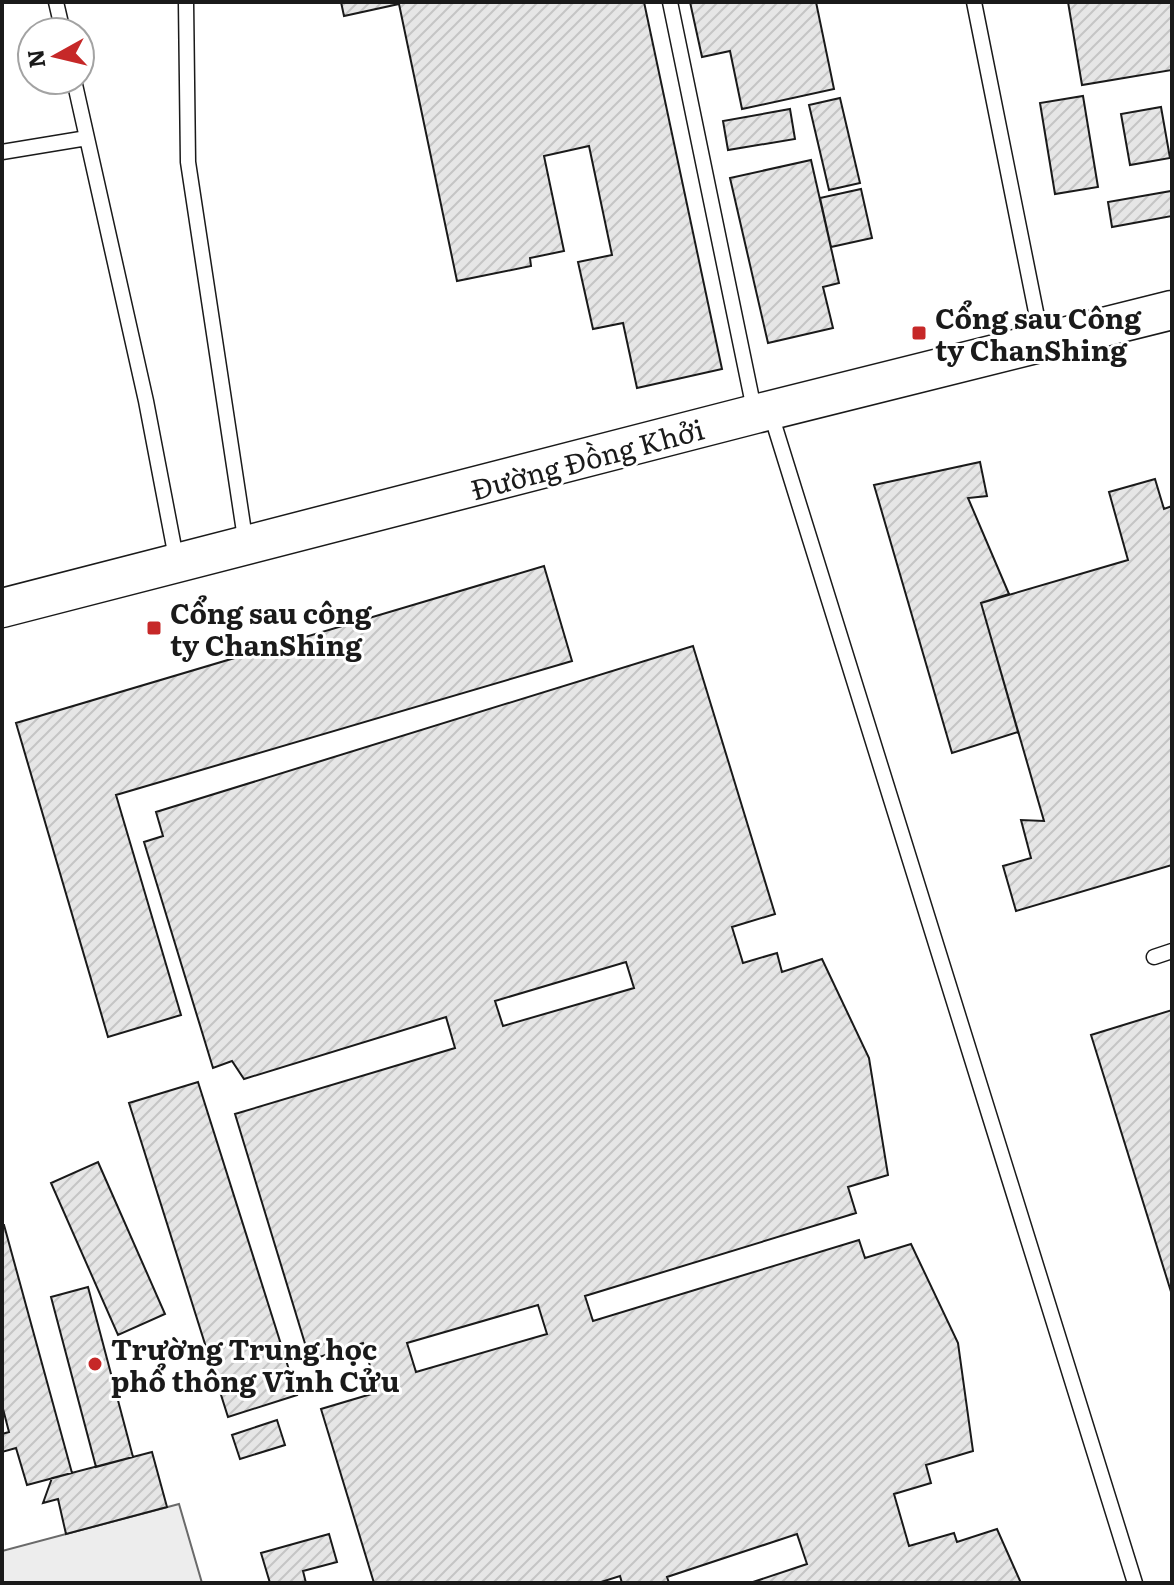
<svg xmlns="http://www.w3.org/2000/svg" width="1174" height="1585" font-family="Literata,serif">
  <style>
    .built { fill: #ededed; stroke: #6a6a6a; stroke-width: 2 }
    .building { fill: url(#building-hatch); stroke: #1a1a1a; stroke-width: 2; fill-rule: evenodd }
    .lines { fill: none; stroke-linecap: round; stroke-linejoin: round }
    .lane-casing { stroke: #1a1a1a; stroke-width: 17 }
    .secondary-casing { stroke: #1a1a1a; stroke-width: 41 }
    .lane { stroke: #fff; stroke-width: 14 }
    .secondary { stroke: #fff; stroke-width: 38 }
    .poi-dot { fill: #c62828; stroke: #fff; stroke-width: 3 }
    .labels { text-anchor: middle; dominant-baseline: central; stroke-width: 6; stroke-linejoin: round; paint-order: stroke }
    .poi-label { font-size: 28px; font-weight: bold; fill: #1a1a1a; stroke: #fff; text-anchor: start }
    .street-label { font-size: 28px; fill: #1a1a1a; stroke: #fff }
  </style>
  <defs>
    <pattern id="building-hatch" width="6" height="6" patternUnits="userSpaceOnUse" patternTransform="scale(2)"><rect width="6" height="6" fill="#e6e6e6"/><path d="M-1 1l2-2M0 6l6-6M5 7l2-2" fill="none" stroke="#c5c5c5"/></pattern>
  </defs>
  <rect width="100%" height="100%" fill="#fff"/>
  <path class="built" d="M179,1504L202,1583H2V1551Z"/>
  <path class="building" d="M341,2H644L722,369L637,388L623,323L593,329L578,262L612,255L589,146L544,156L564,251L530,258L531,266L457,281L399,4L344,16Z
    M690,2H816L834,89L742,109L730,51L702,57Z
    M1068,2H1172V70L1082,85Z
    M1083,96L1098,187L1055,194L1040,103Z
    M840,98L860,183L829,190L809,105Z
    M1161,107L1170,158L1130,165L1121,114Z
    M790,109L795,139L728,150L723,121Z
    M811,160L839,283L823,287L833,328L768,343L730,178Z
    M861,189L872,238L831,247L820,198Z
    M1171,191L1172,216L1112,227L1108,202Z
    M980,462L987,496L968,498L1009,594L981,603L1018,732L952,753L874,485Z
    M1155,479L1164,509L1172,506V865L1016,911L1003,866L1031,858L1021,820L1044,821L981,603L1128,560L1109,492Z
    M544,566L572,661L116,795L181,1015L108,1037L16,723Z
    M693,646L775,914L732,927L743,963L777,953L782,972L822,959L869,1058L888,1175L848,1187L856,1213L585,1296L593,1321L859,1240L865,1258L911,1244L958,1343L973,1451L926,1465L931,1483L894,1494L909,1546L954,1533L957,1542L997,1529L1021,1583H750L807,1564L797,1534L667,1577L669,1583H622L620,1576L598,1583H374L321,1409L378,1392L363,1343L310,1360L235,1114L455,1048L446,1017L244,1079L232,1061L213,1068L144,842L163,836L156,812ZM626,962L634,988L503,1026L495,1001ZM538,1305L547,1334L416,1372L407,1343Z
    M1172,1010V1295L1091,1035Z
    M198,1082L297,1395L228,1417L129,1103Z
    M98,1162L165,1314L118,1335L51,1183Z
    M2,1225H4L72,1473L27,1485L16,1448L2,1452V1434L9,1432L2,1405Z
    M88,1287L133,1457L96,1467L51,1297Z
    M277,1420L285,1445L240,1459L232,1435Z
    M152,1452L167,1507L66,1534L58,1499L43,1503L52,1478Z
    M329,1534L337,1562L303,1571L306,1583H270L261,1553Z"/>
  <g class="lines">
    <defs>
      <path id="lane" d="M56,2L63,32
        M186,2L188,162L246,545
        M670,2L755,414
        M974,2L1042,342
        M74,80L146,401L177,563
        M2,152L87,138
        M770,411L1135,1583
        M1154,957L1172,951"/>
      <path id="secondary" d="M2,608L755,414L1172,310"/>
    </defs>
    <use href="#lane" class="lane-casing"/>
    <use href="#secondary" class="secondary-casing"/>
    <use href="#lane" class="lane"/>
    <use href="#secondary" class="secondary"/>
  </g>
  <g class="poi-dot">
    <rect x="911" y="325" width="16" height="16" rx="4"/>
    <rect x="146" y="620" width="16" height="16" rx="4"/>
    <circle cx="95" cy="1364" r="8"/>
  </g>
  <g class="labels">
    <g class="poi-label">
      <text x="935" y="317">Cổng sau Công<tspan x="935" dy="32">ty ChanShing</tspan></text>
      <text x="170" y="612">Cổng sau công<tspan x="170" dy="32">ty ChanShing</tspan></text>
      <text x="111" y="1348">Trường Trung học<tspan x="111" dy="32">phổ thông Vĩnh Cửu</tspan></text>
    </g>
    <g class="street-label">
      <text transform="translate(587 458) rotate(-15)">Đường Đồng Khởi</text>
    </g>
  </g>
  <rect width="1174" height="1585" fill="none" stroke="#1a1a1a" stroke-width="8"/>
  <g transform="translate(56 56) rotate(262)"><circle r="38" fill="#ffffff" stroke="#a3a3a3" stroke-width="2"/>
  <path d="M0-6L14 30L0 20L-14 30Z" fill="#c62828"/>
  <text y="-12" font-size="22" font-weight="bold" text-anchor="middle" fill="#1a1a1a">N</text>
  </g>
</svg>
